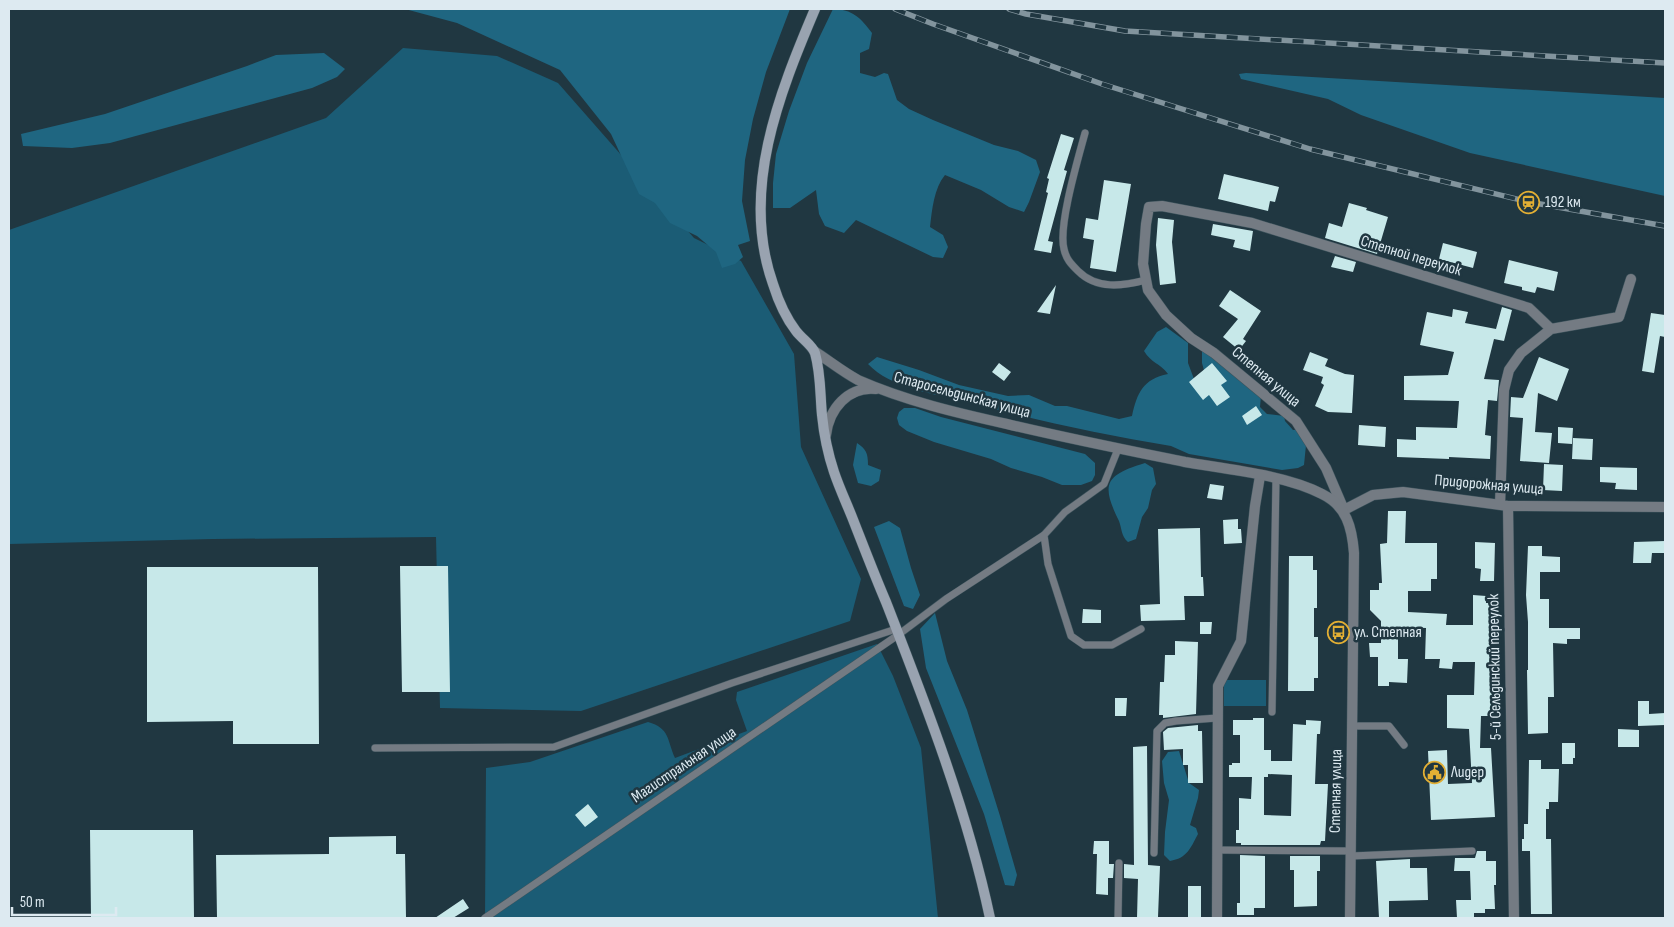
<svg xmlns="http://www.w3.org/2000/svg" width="1674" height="927" font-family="'Sofia Sans Condensed',sans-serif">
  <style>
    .green { fill: #1b5c75 }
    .forest { fill: #1f6681 }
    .building { fill: #c7e8e9; fill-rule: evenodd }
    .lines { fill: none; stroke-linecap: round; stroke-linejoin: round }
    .service-casing { stroke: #3e545d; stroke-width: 8 }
    .minor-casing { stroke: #3e545d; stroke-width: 11 }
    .tertiary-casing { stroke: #3e545d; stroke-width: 11 }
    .secondary-casing { stroke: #3e545d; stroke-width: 11 }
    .service { stroke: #747b83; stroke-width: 7 }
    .minor { stroke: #747b83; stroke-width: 10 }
    .tertiary { stroke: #747b83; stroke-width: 10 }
    .secondary { stroke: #99a3b0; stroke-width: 10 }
    .rail-casing { stroke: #82949d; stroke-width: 5.5 }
    .rail { stroke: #203741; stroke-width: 4; stroke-dasharray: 11; stroke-linecap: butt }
    .labels { text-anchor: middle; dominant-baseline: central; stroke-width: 5; stroke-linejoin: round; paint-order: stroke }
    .poi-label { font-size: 16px; fill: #ddeaf1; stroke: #203741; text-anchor: start }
    .street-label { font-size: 16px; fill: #ddeaf1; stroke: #203741 }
  </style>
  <rect width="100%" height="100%" fill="#203741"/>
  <path class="green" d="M403,48L497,56L558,83L694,238L741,261L794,354L801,447L861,579L850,621L581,711L440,708L436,537L213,539L9,544V230L326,118Z
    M877,644L893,676L921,748L938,918H485L486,768L530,762L648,722C670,728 667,740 675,758L747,731L736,700L737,692Z
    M1224,680H1266V706H1224Z"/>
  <path class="forest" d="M405,9H790L766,72L753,119L745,160L742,201L750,241L738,245L743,257L735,264L722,268L716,252L697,236L670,223L655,203L639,194L611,134L560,70L457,23Z
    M833,9C852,9 861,18 872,33L869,49L860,53V73L875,77L884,73L888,74L897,100L909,109L933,120L994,145L1018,151L1036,160L1040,172L1029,202L1024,212L1009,207L981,190L945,175C934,188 932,210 930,227L943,235L948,247L943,258L933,257L856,220L844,233L825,226L819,214L816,190L790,208H773V183L776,154L789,111L807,63Z
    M324,53L345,69L337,77L312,88L110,143L72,148L23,146L21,134L105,114L247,66L276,55Z
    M1246,73L1665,98V196L1470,153L1361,115L1328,99L1241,79L1239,74Z
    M1166,327L1188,343V363L1194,379L1205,374L1202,363V351L1216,353L1261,396L1260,407L1267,414L1284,416L1285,421L1293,430L1304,429L1307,435L1304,465L1298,468L1282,470L1189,454L1171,446C1101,435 1031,419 962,401C931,393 891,388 868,364L877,357L919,370L959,385L1008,396L1029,395L1055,406H1067L1119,419L1132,416C1137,393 1143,379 1168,374C1160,363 1151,363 1144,351L1157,332Z
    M904,408H915L941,417L1085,454L1095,463V475L1092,481L1081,485H1062L1042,477L1011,468L991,459L934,442L907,431L899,425L897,418L899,412Z
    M857,443C866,449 868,453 868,465L881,470L879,481L871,486L858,483L853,465Z
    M1145,463L1153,468L1156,484L1152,490L1148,508L1142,517L1136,539L1128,542C1121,536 1122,529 1119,521C1100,483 1106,475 1145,463Z
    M889,521L900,528L911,568L920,595L913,609L904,606L874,527Z
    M935,613L947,661L967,710L1000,816L1017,875L1014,886L1005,885L984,814L926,668L920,629Z
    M1179,751L1189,783L1199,790L1198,798L1190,825L1196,828L1198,834C1190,849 1187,858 1170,861L1164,855L1165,832L1169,800L1164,783L1162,761L1168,752Z"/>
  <path class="building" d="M1061,134L1074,138L1064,170L1067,171L1048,241L1053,242L1051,253L1034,250L1048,193L1046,192L1049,179L1047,178Z
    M1224,174L1279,187L1275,202L1270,201L1268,211L1218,199Z
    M1104,180L1131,184L1116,272L1090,268L1094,240L1083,238L1086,218L1098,220Z
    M1349,203L1367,208L1366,210L1388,217L1377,254L1325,238L1329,223L1342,227Z
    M1158,218L1174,220L1172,242L1176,283L1160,285L1156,245Z
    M1213,224L1253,231L1250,251L1233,247L1235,240L1211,235Z
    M1443,243L1477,252L1473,268L1439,259Z
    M1335,256L1356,262L1353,272L1331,267Z
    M1509,260L1558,272L1554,291L1537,287L1535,293L1522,290V287L1504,283Z
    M1056,285L1050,314L1037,312Z
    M1230,290L1261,311L1243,339L1246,341L1239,350L1223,337L1238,319L1219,306Z
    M1502,307L1512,310L1504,341L1494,339L1484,379L1499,380L1497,401L1488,400L1485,435L1491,436L1490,459L1449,457V459L1397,457V439L1416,440V427L1457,428L1459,401L1404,400V376L1448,375L1454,352L1420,345L1427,312L1452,317L1453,309L1468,312L1465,323L1496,329Z
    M1651,313L1665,315V337L1660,336L1654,373L1642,371Z
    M1310,352L1328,359L1325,366L1345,374L1354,375L1352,413L1328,412L1315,406L1324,385L1321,383L1323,377L1303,370Z
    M1539,357L1569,369L1557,401L1538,393L1535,432L1552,433L1549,463L1520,461L1523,418L1510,417L1511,397L1523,398Z
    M999,363L1011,372L1004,381L992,372Z
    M1212,363L1227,381L1221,385L1230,397L1217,406L1209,395L1203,400L1189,382Z
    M1256,406L1262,415L1247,425L1242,416Z
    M1359,425L1386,427L1385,447L1358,445Z
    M1558,427L1573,428L1572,444L1558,443Z
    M1573,438L1593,439L1592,460L1572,459Z
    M1544,464L1563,465L1562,491L1543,490Z
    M1600,467L1637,468V490L1615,489L1616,483L1600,482Z
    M1210,484L1224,486L1222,500L1207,498Z
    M1388,511H1406L1405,543H1437V579H1431V591H1408V612L1447,614L1446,625H1473V595L1486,596V603H1497L1496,716H1481L1480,748H1491L1495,817L1431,820L1428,751L1447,750L1448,784L1472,783L1469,729L1447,728V695H1474L1475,662H1453L1452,669L1439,668L1440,659H1425L1426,628L1398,627V659H1408L1407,683L1389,682V686H1378V657H1370L1369,643H1381V621L1370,610V590H1379V583H1382L1380,544L1387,543Z
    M1238,519V529H1241L1242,543L1224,544L1223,520Z
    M1200,528L1201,577H1203L1204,596H1184L1185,620L1141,621L1140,605L1160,604L1158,529Z
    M1665,541V553H1652L1651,563H1633L1634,542Z
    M1475,542L1495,543L1494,581H1480L1481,569L1475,568Z
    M1528,546H1542V556L1560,557V572H1540V599H1549V628H1580V639H1567V644L1553,643L1554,697H1548V733L1528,734L1527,670H1528V622L1526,595Z
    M1289,556H1313V570H1317V608H1314V637H1318V678H1314V691H1288Z
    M400,566H448L450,692H402Z
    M147,567H318L319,744H233V721L147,722Z
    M1083,609L1101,610V623H1082Z
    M1200,622H1212L1211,634H1200Z
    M1175,641L1198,642L1196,714L1163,718V715H1159L1160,682H1164L1165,655H1175Z
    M1115,698H1127L1126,716H1115Z
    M1638,701H1649V714L1665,713V725L1638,726Z
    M1253,718H1264V750H1271V761H1292L1293,724L1306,725V720L1321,721L1320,734H1317L1315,784H1328L1325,841H1321L1320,845H1241V843H1236V830H1239V798L1251,799L1252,777H1229V765H1232V763H1240V735H1233V720H1253ZM1268,774L1292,775L1291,816L1264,815V777H1268Z
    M1198,725V731H1202L1203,783H1188V765H1183V749L1164,750L1163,732L1168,728Z
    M1618,729L1639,730V747H1618Z
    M1562,743H1575V758H1573V764H1562Z
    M1147,746L1148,865L1160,866L1158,917L1137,918L1138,879L1124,878V864L1134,865L1133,747Z
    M1529,760H1541V769H1559L1558,802H1549V809H1546V839H1551L1552,914H1531L1530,851H1522V839H1524V824H1528Z
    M588,804L598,817L585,827L575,815Z
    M90,830H193L194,918H91Z
    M396,836V854H405L406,918H217L216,855L329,854V837Z
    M1094,841H1109V864H1114L1113,878H1108V895L1096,894L1097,854H1093Z
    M1477,851H1486V861H1496V885H1494L1495,909H1485V913H1474V918H1457L1456,900H1471L1470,871H1454L1455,858H1475Z
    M1240,855L1265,856V908H1254V915H1237V903H1240Z
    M1290,856H1320V871H1317V906L1294,907V870H1290Z
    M1410,859V868H1427L1428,900L1389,901V918H1379L1376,861Z
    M1188,886H1201V918H1188Z
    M463,899L469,908L453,918H435Z"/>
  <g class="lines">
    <defs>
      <path id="service" d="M1085,133C1078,159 1058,226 1064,249C1066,259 1071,264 1078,271C1097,290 1123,286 1146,280
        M1044,535L1048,564L1071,636L1084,645H1112L1141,629
        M1272,712L1276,479
        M1352,726H1389L1404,745
        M375,748L554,747L732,683L896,629
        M1217,850L1351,851
        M1154,853L1157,731L1165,723L1176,721L1217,718
        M1351,856L1472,851
        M485,918L898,635L946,599L1044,535L1065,512L1104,484L1118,449
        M1118,918L1119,863"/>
      <path id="minor" d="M1631,279L1619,317L1551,329L1529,308L1252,223L1162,206L1149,207L1146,224L1143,264L1148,290L1166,315L1191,338L1214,353L1296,421L1326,468L1344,510L1373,495L1403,492L1508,506L1665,507
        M1500,505L1504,390L1509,370L1521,353L1551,329
        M1508,506L1514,918
        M1217,918L1218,686L1241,641L1255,506L1260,476"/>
      <path id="tertiary" d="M814,351C828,360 843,372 858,380C906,401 957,413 1007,424C1066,438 1126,450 1185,462C1226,469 1286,475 1322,494C1347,506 1352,528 1354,553L1350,918
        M826,435C829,409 848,386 876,389"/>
      <path id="secondary" d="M815,9C779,94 740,191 773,284C778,300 786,318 796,331C802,339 812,345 815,353C821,374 820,395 822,415C824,435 828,454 834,472C839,487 846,502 852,517C863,545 874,574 886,602C926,705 967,810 990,918"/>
    </defs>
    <use href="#service" class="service-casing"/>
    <use href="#minor" class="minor-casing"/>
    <use href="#tertiary" class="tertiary-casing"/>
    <use href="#secondary" class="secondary-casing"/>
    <use href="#service" class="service"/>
    <use href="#minor" class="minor"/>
    <use href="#tertiary" class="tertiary"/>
    <use href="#secondary" class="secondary"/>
    <defs>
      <path id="rail" d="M895,9L933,24L1102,84L1310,149L1529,202L1665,226
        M1009,9L1026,14L1125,31L1665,63"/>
    </defs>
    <use href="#rail" class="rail-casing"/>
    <use href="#rail" class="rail"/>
  </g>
  <defs>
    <symbol id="station-ring" viewBox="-11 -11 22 22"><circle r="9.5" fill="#203741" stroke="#e2af34" stroke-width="1.5"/><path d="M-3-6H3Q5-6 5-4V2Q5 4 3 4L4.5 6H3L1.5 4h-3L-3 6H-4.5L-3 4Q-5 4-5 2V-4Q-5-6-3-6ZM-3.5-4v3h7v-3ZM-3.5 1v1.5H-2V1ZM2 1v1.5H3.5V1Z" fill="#e2af34"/></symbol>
    <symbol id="bus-ring" viewBox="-11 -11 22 22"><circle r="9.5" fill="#203741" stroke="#e2af34" stroke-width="1.5"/><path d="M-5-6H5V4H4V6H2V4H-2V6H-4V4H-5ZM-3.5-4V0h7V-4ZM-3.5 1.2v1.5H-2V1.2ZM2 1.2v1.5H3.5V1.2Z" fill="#e2af34"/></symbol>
    <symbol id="civic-ring" viewBox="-11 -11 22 22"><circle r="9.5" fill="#203741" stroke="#e2af34" stroke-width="1.5"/><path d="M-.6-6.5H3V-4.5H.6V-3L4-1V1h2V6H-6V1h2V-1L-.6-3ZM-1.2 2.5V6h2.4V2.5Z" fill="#e2af34"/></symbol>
  </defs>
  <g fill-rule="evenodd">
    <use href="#station-ring" x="1516" y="190" width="25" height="25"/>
    <use href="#bus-ring" x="1326" y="620" width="25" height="25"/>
    <use href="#civic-ring" x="1422" y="760" width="25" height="25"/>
  </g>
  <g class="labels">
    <g class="poi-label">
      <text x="1545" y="202">192 км</text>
      <text x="1354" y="632">ул. Степная</text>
      <text x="1451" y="772">Лидер</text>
    </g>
    <g class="street-label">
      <text transform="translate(1411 256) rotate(17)">Степной переулок</text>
      <text transform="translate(1266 377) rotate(40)">Степная улица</text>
      <text transform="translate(962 395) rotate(15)">Старосельдинская улица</text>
      <text transform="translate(1489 485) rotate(5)">Придорожная улица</text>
      <text transform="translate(1495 667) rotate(-91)">5-й Сельдинский переулок</text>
      <text transform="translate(684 765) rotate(-34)">Магистральная улица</text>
      <text transform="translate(1336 791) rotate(-89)">Степная улица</text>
    </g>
  </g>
  <rect width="1674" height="927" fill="none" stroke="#ddeaf1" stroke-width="20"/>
  <path d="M12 907v8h104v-8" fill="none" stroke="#ddeaf1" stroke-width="2.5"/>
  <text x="20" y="907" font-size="15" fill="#ddeaf1" stroke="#203741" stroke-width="4" paint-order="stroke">50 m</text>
</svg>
